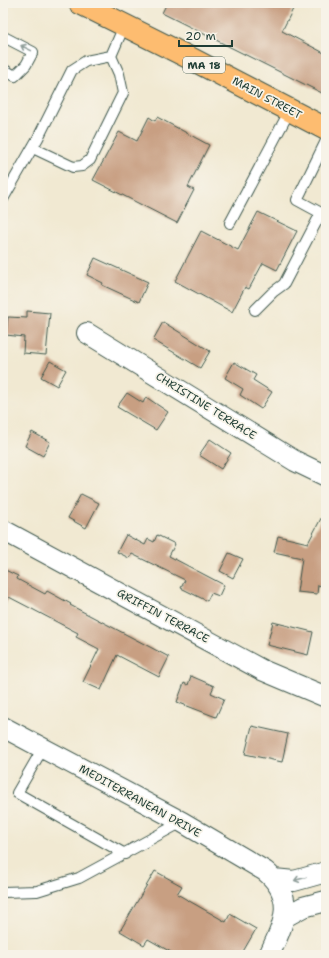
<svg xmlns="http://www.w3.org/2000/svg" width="329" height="958" font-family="'Shantell Sans',sans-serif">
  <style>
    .building { fill: #c89f82 }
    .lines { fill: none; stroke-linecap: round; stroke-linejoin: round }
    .lane-casing { stroke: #3e574c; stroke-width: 12 }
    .street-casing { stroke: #3e574c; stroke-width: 22 }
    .primary-casing { stroke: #3e574c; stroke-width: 24 }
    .lane { stroke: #fff; stroke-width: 10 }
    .street { stroke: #fff; stroke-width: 20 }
    .primary { stroke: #fdbc70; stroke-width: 22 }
    .oneway { stroke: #8f9e9a }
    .labels { text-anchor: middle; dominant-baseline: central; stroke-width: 3.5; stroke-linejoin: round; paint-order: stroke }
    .shield { fill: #f7f3e8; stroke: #60746a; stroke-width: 1 }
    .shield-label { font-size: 10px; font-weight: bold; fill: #1f3d34 }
    .street-label { font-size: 11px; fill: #1f3d34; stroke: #f7f3e8 }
  </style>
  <rect width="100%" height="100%" fill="#f7f3e8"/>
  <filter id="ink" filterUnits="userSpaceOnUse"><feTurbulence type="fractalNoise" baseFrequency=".025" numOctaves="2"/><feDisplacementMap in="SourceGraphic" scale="8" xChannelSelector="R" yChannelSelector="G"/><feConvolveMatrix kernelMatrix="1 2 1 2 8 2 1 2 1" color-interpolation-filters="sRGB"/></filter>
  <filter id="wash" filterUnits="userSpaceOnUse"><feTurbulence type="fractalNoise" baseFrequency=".012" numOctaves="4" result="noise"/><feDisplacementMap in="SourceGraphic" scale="16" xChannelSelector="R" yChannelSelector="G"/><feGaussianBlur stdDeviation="0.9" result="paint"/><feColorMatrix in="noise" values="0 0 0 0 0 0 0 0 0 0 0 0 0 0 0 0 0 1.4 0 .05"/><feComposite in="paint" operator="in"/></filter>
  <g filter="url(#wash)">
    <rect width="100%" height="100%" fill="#f1e9d2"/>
    <g id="blocks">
      <path class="building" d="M167,3H296L282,31L326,54V95L162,13Z
        M149,117L155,121L157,117L209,145L188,187L194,190L177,223L93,180L119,132L137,141Z
        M258,212L297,231L277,270L263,263L249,289L245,287L232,312L175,281L201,231L238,250Z
        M95,258L148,282L139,302L102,285L103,283L87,275Z
        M27,311L50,313L46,355L23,353L24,337L6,335L8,317L27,318Z
        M163,322L210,351L200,368L153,340Z
        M50,361L66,370L57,386L41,377Z
        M234,362L256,375L253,380L272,392L261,409L240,395L243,389L225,378Z
        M127,393L143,403L146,397L168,412L156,430L117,407Z
        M32,432L50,442L43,456L25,446Z
        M210,439L231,453L221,469L199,455Z
        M81,494L99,503L86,528L68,518Z
        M326,509V578H322V586L318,585L317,594L297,592L302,558L274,552L278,536L308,543Z
        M126,535L145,545L148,539L154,542L157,535L175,544L169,556L224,585L219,596L211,593L207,601L181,588L185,580L132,554L129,558L117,552Z
        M229,553L243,559L233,578L220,571Z
        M3,569L18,576L17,579L45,594L47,591L71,604L70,605L169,657L159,677L117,655L101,690L83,682L99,649L76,637L78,633L9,597L3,610Z
        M273,622L313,632L308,655L267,645Z
        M191,676L214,686L211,693L224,699L216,717L177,702L184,683L188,685Z
        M252,726L288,734L282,762L245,754Z
        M155,871L182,886L177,894L226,922L230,914L256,929L241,955H176L148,939L144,945L120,931Z"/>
    </g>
  </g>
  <g filter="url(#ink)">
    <use href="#blocks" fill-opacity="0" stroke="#3e574c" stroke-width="1"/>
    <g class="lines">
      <defs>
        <path id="lane" d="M3,69L15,76L26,65L33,52L4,37
          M33,148L73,167L82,166L90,160L123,93L119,74L111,56L124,26
          M3,199L38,138L72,70L86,61L111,56
          M230,223L290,110
          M255,310L273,292L284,284L321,213L297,200L326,141
          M43,748L17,793L125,854
          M3,892L37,891L79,878L182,822"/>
        <path id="street" d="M87,333L295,461L326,476
          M3,530L262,670L326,697
          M3,727L182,822L265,871C297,897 284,924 269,955
          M274,879L294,881L326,872
          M285,917L303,907L326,901"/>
        <path id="primary" d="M80,3L186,56L326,129"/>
      </defs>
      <use href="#lane" class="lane-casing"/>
      <use href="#street" class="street-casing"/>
      <use href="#primary" class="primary-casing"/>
      <use href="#lane" class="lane"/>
      <use href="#street" class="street"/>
      <use href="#primary" class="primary"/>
    </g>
    <defs><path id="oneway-shaft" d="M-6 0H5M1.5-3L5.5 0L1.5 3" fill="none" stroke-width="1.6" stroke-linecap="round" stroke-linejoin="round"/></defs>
    <g class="oneway">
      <use href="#oneway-shaft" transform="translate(26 48) rotate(-154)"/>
      <use href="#oneway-shaft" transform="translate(300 879) rotate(165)"/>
    </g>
  </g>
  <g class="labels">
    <rect class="shield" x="183" y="57" width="42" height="16" rx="3"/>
    <g class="shield-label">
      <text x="204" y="65">MA 18</text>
    </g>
    <g class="street-label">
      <text transform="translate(267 98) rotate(28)">MAIN STREET</text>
      <text transform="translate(206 406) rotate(32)">CHRISTINE TERRACE</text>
      <text transform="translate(163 616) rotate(28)">GRIFFIN TERRACE</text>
      <text transform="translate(140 801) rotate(29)">MEDITERRANEAN DRIVE</text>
    </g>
  </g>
  <rect width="329" height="958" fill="none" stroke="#f7f3e8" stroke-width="16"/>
  <path d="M179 40v6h53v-6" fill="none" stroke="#1f3d34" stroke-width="2"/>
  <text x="185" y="40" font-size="12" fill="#1f3d34" stroke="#f7f3e8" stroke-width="3" paint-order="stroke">20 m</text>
</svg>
